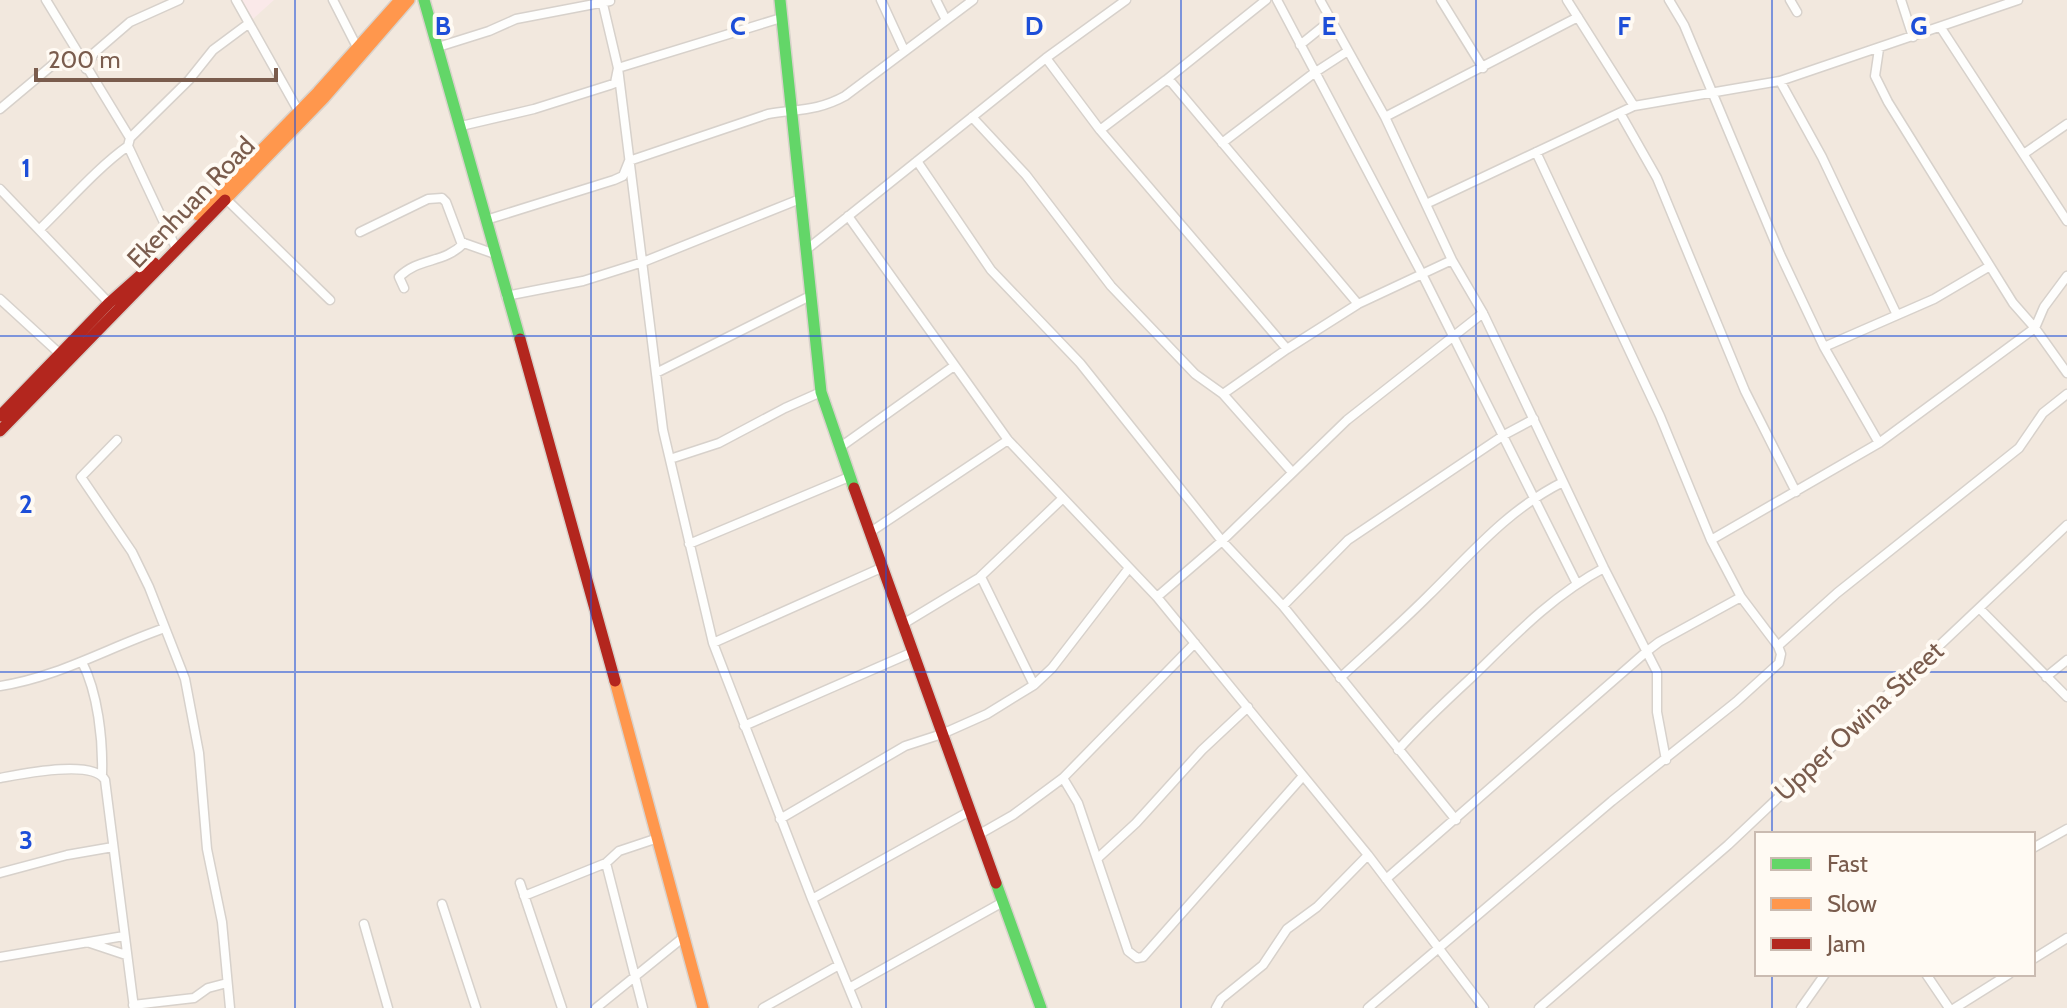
<svg xmlns="http://www.w3.org/2000/svg" width="2067" height="1008" font-family="Cabin,sans-serif">
  <style>
    .residential { fill: #f2e8de; fill-rule: evenodd }
    .medical { fill: #fae9e9 }
    .lines { fill: none; stroke-linecap: round; stroke-linejoin: round }
    .street-casing { stroke: #d7d1cb; stroke-width: 11 }
    .fast-casing { stroke: #d9d2cb; stroke-width: 14 }
    .slow-casing { stroke: #d9d2cb; stroke-width: 14 }
    .jam-casing { stroke: #d9d2cb; stroke-width: 14 }
    .street { stroke: #fefefd; stroke-width: 8 }
    .fast { stroke: #63d668; stroke-width: 11 }
    .slow { stroke: #ff974d; stroke-width: 11 }
    .jam { stroke: #b3261e; stroke-width: 11 }
    .grid { fill: none; stroke: #1d4ed8; stroke-width: 2; stroke-opacity: 0.55 }
    .labels { text-anchor: middle; dominant-baseline: central; stroke-width: 8; stroke-linejoin: round; paint-order: stroke }
    .street-label { font-size: 26px; fill: #7a5c4d; stroke: #fffaf3 }
    .grid-label { font-size: 26px; text-anchor: middle; font-weight: bold; fill: #1d4ed8; stroke: #fffaf3; stroke-width: 8; stroke-linejoin: round; paint-order: stroke }
  </style>
  <rect width="100%" height="100%" fill="#f9f5f0"/>
  <path class="residential" d="M0,0H2067V1008H0ZM1757,834H2033V974H1757Z"/>
  <path class="medical" d="M241,0H274L253,19Z"/>
  <g class="lines">
    <defs>
      <path id="street" d="M46,0L130,138L128,146L175,246
        M236,0L299,112
        M333,0L358,49
        M602,0L618,68L663,430L713,643L812,899L857,1008
        M881,0L904,50
        M936,0L946,20
        M1277,0L1422,274L1576,582
        M1320,0L1385,117L1452,260L1483,313L1604,568L1657,672V712L1666,760
        M1441,0L1483,68
        M1567,0L1634,106
        M1669,0L1684,25L1780,254L1824,347L1879,443
        M1790,0L1797,12
        M1901,0L1913,37
        M1941,28L2067,221
        M1300,45L1331,20
        M438,47L489,31L516,19L610,1
        M1879,49L1875,76L1888,102L2013,303L2035,328L2067,373
        M1046,58L1100,130L1287,349
        M86,69L94,53L130,22L179,0
        M1166,80L1266,0
        M1780,81L1822,157L1897,315
        M0,109L62,57L77,53
        M1620,113L1657,178L1745,391L1796,492
        M972,117L1026,175L1111,286L1195,374L1223,394L1292,472
        M1385,117L1578,17
        M461,126L534,109L610,85L615,83L618,68L781,18
        M1100,130L1166,80L1172,83L1358,304
        M130,138L189,80L213,50L248,24
        M1222,143L1314,73L1348,51
        M1536,152L1660,416L1711,540L1741,597L1778,646
        M2025,153L2067,124
        M917,161L991,270L1080,363L1222,541L1283,606L1456,820
        M0,189L109,303
        M225,198L330,300
        M1426,204L1634,106L1780,81L2018,0
        M848,216L1008,440L1157,597L1368,855L1484,1008
        M486,220L614,180L623,176L629,161L768,114C797,109 818,111 845,96L973,0
        M40,229C67,203 98,167 128,146
        M360,232L428,199L442,198L446,202L461,242L495,254
        M806,250L1046,58L1126,0
        M404,288L399,277C419,257 444,264 464,243
        M506,296L583,281L643,262L800,199
        M0,299L60,354
        M1824,347L1934,299L1990,266
        M656,373L812,295
        M1223,394L1287,349L1358,304L1452,260
        M117,440L81,477L132,552L149,587L185,679L199,753L207,849L222,922L230,1008
        M839,448L954,366
        M670,459L719,443L785,408L821,392
        M869,533L1008,440
        M1711,540L1879,443L2035,328L2044,307L2067,276
        M689,544L849,477
        M981,577L1034,685
        M1157,597L1222,541L1347,420L1483,313
        M1283,606L1348,540L1504,435L1534,419
        M1979,608L2067,697
        M903,624L979,578L1063,498
        M713,643L881,568
        M82,662C98,693 103,740 102,774
        M2046,677L2067,660
        M1340,678C1369,651 1399,625 1427,597C1471,554 1507,510 1563,482
        M0,686C59,677 109,647 165,628
        M744,726L913,652
        M1398,750C1421,724 1446,701 1472,677C1513,637 1553,595 1604,568
        M0,778C22,774 93,759 105,780L134,1008
        M1063,778L1078,803L1128,951L1137,958L1143,957L1303,776
        M780,819L905,746L942,734L987,714L1034,685L1052,668L1129,568
        M978,835L1013,815L1063,778L1195,643
        M2033,848L2067,829
        M1098,858L1136,823L1202,750L1248,707
        M0,873L67,855L113,847
        M1386,879L1646,652L1659,642L1741,597
        M520,883L562,1008
        M524,896L606,863
        M812,899L970,811
        M442,904L476,1008
        M364,924L388,1008
        M90,943L126,955
        M0,957L124,936
        M2033,959L2067,938
        M1926,974L1949,1008
        M849,988L1003,902
        M133,1005L194,998L208,988L227,983
        M596,1008L685,936
        M643,1008L606,863L619,851L658,838
        M763,1008L839,965
        M1216,1008L1221,999L1263,965L1287,929L1317,907L1368,855
        M1368,1008L1612,801L1736,702L1779,663L1781,654L1778,646L1837,593L2019,448L2043,413L2067,394
        M1539,1008L1728,845L2067,525
        M1801,1008L1825,974
        M1955,1008L2009,974"/>
      <path id="fast" d="M424,0L520,339
        M780,0L821,392L854,488
        M996,883L1041,1008"/>
      <path id="slow" d="M225,200L324,98L409,0
        M198,215L318,92L400,0
        M615,681L703,1008"/>
      <path id="jam" d="M520,339L615,681
        M0,416L109,303L154,263
        M0,431L225,200
        M854,488L996,883"/>
    </defs>
    <use href="#street" class="street-casing"/>
    <use href="#fast" class="fast-casing"/>
    <use href="#slow" class="slow-casing"/>
    <use href="#jam" class="jam-casing"/>
    <use href="#street" class="street"/>
    <use href="#fast" class="fast"/>
    <use href="#slow" class="slow"/>
    <use href="#jam" class="jam"/>
  </g>
  <path class="grid" d="M295,0V1008M591,0V1008M886,0V1008M1181,0V1008M1476,0V1008M1772,0V834M0,336H2067M0,672H2067M1772,974V1008"/>
  <g class="labels">
    <g class="street-label">
      <text transform="translate(191 202) rotate(-46)">Ekenhuan Road</text>
      <text transform="translate(1859 721) rotate(-43)">Upper Owina Street</text>
    </g>
  </g>
  <g class="grid-label">
    <text x="443" y="35">B</text>
    <text x="738" y="35">C</text>
    <text x="1034" y="35">D</text>
    <text x="1329" y="35">E</text>
    <text x="1624" y="35">F</text>
    <text x="1919" y="35">G</text>
    <text x="26" y="177">1</text>
    <text x="26" y="513">2</text>
    <text x="26" y="849">3</text>
  </g>
  <rect x="1755" y="832" width="280" height="144" fill="#fffaf3" stroke="#cabbb1" stroke-width="2"/>
  <rect x="1771" y="858" width="40" height="12" fill="#63d668" stroke="#cabbb1" stroke-width="2"/>
  <text x="1827" y="872" font-size="24" fill="#7a5c4d">Fast</text>
  <rect x="1771" y="898" width="40" height="12" fill="#ff974d" stroke="#cabbb1" stroke-width="2"/>
  <text x="1827" y="912" font-size="24" fill="#7a5c4d">Slow</text>
  <rect x="1771" y="938" width="40" height="12" fill="#b3261e" stroke="#cabbb1" stroke-width="2"/>
  <text x="1827" y="952" font-size="24" fill="#7a5c4d">Jam</text>
  <path d="M36 68v12h240v-12" fill="none" stroke="#7a5c4d" stroke-width="4"/>
  <text x="48" y="68" font-size="24" fill="#7a5c4d" stroke="#fffaf3" stroke-width="6" paint-order="stroke">200 m</text>
</svg>
